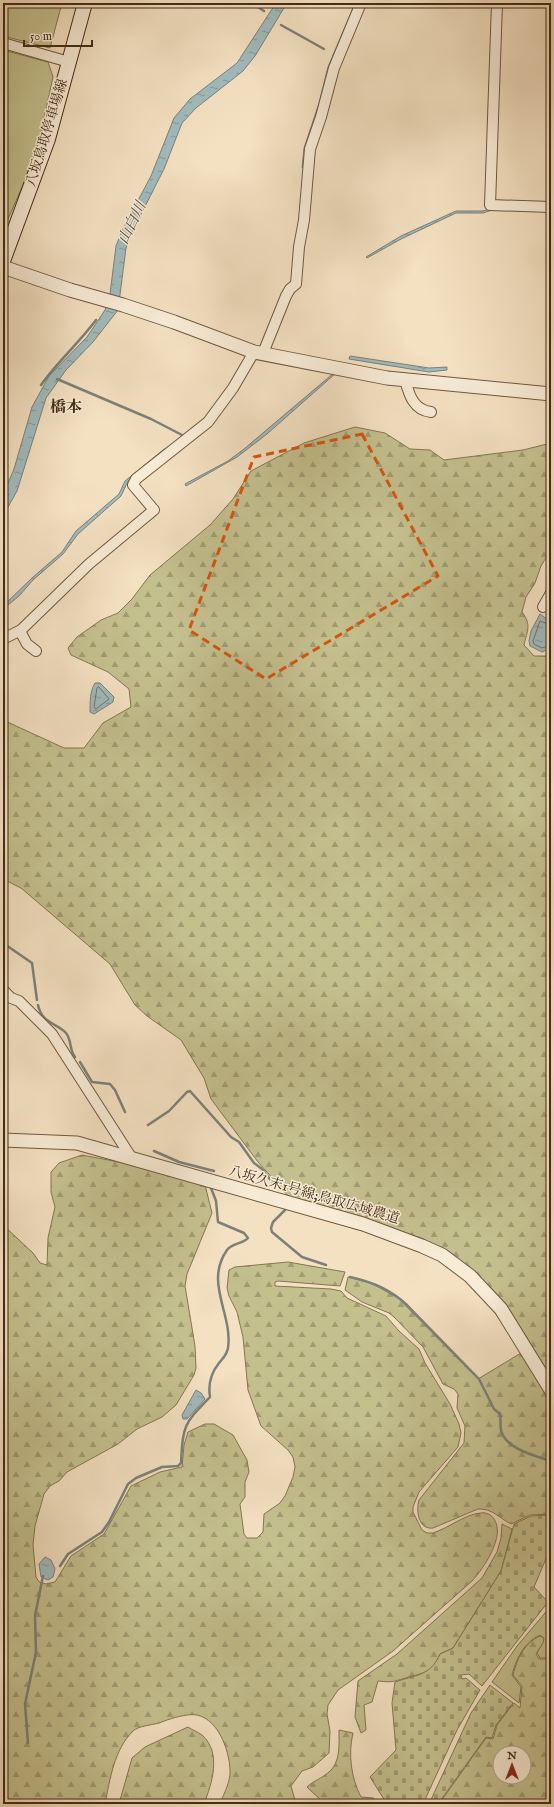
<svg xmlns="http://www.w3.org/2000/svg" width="554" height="1807" font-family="'IM FELL English','Noto Serif JP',serif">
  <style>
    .grass { fill: #c4c08e; stroke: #847651 }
    .forest { fill: url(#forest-firs); stroke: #847651; fill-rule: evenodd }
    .cemetery { fill: url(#cemetery-stones); stroke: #847651 }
    .water { fill: url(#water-ripples); stroke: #7b817a }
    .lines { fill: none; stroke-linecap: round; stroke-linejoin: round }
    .shore { stroke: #727369; stroke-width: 1 }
    .stream { stroke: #7b817a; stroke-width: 2.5 }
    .minor-casing { stroke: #6f5840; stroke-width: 12 }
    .tertiary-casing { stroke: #6f5840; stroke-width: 15 }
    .secondary-casing { stroke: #432b14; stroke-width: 16 }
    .minor { stroke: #f8ecd7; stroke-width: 10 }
    .tertiary { stroke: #f8ecd7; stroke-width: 13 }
    .secondary { stroke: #f8ecd7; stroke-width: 14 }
    .marked { fill: none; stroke: #d8540d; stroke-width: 3; stroke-dasharray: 8 5; stroke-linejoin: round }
    .labels { text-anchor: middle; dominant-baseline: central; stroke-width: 3; stroke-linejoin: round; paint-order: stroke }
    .street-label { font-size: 14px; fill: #432b14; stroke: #f8ecd7 }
    .water-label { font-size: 15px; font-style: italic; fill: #5a4f3e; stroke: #f8ecd7 }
    .quarter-label { font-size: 16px; font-weight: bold; fill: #432b14; stroke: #f8ecd7 }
  </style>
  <defs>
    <pattern id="forest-firs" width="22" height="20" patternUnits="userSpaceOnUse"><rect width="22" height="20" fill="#c4c08e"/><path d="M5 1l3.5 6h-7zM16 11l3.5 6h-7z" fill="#a19c73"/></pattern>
    <pattern id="cemetery-stones" width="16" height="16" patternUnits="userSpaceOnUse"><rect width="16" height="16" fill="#c4c08e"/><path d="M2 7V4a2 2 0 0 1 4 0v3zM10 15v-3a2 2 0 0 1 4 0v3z" fill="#a19c73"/></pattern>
    <pattern id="water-ripples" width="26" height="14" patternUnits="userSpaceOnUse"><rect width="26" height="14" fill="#a1bbbe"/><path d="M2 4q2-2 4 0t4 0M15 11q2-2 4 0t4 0" fill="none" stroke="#859899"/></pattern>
  </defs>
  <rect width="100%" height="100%" fill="#f4e1c2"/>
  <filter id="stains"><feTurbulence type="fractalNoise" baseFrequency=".005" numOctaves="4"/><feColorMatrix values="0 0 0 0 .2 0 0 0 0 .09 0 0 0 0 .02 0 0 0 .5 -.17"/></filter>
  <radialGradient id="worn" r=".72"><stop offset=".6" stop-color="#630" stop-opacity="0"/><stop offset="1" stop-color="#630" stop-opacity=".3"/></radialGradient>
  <path class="grass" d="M3,3H62L50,48L3,36Z
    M3,50L48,62L53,77L40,136L24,183L3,230Z
    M551,1606V1658H540L537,1653L544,1638L540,1635C524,1642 516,1659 512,1675L521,1687L519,1703L492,1682L517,1646Z"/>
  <path class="forest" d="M355,427L385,433L410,449L430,450L444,460L523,450L551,443V549L541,566L535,583L526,597L522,612C532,625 527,631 524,645L534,656H551V1380L447,1252L421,1238L290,1198L258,1162L211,1099L204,1078L181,1040L147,1016L135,1005L110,964L21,888L3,879V720L64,748H84L103,723L131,707L129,689L108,672L71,655L68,648L77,637L101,620L118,613L132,599L150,575L210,525L233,499L251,471L304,443Z
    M82,1155L156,1169L205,1185L212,1213L187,1274L185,1286L195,1346L196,1368L194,1375L176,1405L162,1417L137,1429L118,1444L67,1472L59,1481L50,1486L44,1494L35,1526L33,1545L36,1577L39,1582L46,1584L55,1582L71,1556L104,1534L131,1486L160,1472L182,1467L184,1445L188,1432L205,1424H214L233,1435L247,1460L249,1472L245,1482V1497L240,1504L244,1534L247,1538H257L263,1532L264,1514L280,1503L285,1496L293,1477L295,1467L293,1457L288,1450L261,1426L248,1390L243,1337L237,1312L229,1296L227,1288L229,1270L235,1267L288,1262L345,1272L340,1286L278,1281L275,1282V1286L331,1289L341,1291L347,1298L386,1316L399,1331L419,1349L425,1363L450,1404L459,1424L461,1433L458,1447L419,1492L413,1507V1512L422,1530L427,1533H433C449,1528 465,1514 481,1513C486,1512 492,1515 494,1519C506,1536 483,1569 472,1581L393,1651L338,1690L328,1705L327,1714L330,1731L329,1753L313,1767L302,1771L291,1786L296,1804H219C223,1797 229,1784 230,1775C231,1755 220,1720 197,1715C187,1713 169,1719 159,1723C152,1725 138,1726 133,1731C114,1750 110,1779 105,1804H3V1225L33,1253L40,1263L47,1265L48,1238L55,1207L51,1192V1172L59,1163Z
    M348,1277L371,1283L398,1298L478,1379L521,1353L551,1402V1514L530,1515L511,1524C499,1518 492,1508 478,1509L433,1528C418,1530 416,1510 419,1500L464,1443L465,1426L457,1408L458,1394L454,1389L443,1384L423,1347L394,1317L389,1313L362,1302L345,1290Z
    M502,1524L512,1529L501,1571L453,1648L440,1654C432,1673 426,1672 409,1677C394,1681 394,1683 378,1681L372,1702L364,1705L366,1730L361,1733L355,1717L358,1681L397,1654L482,1578L497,1552L501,1538Z
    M540,1636L544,1638L543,1643L536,1654L539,1659H551V1804H439L486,1738L493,1739L497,1725L514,1703L520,1708L522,1686L513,1675C517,1659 524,1643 540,1636ZM500,1753H524V1777H500Z
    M188,1727C192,1730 198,1732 202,1735C222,1753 212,1783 204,1804H119L132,1758L145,1747Z
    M339,1730L353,1733C348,1754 351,1778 361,1797L373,1798L381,1804H325L307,1787C313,1781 319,1780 325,1775C341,1765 339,1747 339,1730Z"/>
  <path class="cemetery" d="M551,1515V1547L534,1587L548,1602L482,1686L469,1674L461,1675L462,1679L466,1678L480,1690L457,1730L423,1804H387L370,1777L396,1750L392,1703L395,1682C415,1675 431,1676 440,1654L453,1648L501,1571L514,1524L531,1516Z
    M490,1685L513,1703L496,1725L492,1738L486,1737L438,1804H429L471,1713Z"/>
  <path class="water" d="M276,3H287L255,56L243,71L196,108L182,123L164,169L132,232L126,248L118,310L93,342L66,370L46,398L17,491L3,516V495L14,469L32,407L49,376L87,337L105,310L110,294L116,246L123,229L151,176L174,118L190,99L237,63Z
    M355,3H357L304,168H302L304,148L319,103L328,67Z
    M494,207L495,209L483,213H456L401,239L367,258L366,257L401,236L456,211H483Z
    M350,356L429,368L447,367V370L429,372L349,359Z
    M335,372L336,373L267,434L237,457L186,486L185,484L228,461L244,449Z
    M186,436L128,481L121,496L78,534L63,554L33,580L19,596L3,609V606L32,578L62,552L76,531L119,494L125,481L163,450Z
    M540,614L551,622V648L542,652L530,646L529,641L531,631Z
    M95,683H100L114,697L113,702L94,714L90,712C90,702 90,691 95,683Z
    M196,1390L201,1393L205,1399L187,1419H183L182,1415Z
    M45,1557L51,1560L55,1569L53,1577L48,1580L41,1577L39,1564Z"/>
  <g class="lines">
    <path class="shore" d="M551,625L540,621L533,641L534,644L542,648L551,645
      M99,687L109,699L96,709L94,707L97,688Z"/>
    <path class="stream" d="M252,3L264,11
      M281,25L324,49
      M57,379L151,419L184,436
      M41,385C57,362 79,343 96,320
      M3,943L32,963L37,1000
      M38,1005C42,1024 57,1023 66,1033C72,1040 69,1050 75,1057
      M80,1062L92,1082L110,1084L115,1090L125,1112
      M148,1125L169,1111L187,1092L190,1091L231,1137L239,1142L254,1163L262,1169L276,1187
      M154,1151L179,1162L214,1171
      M285,1210L273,1222L271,1228L272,1232L302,1257L326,1265
      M350,1277C372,1282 390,1289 407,1305L479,1379L494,1409L500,1414C501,1419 500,1425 501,1430C505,1449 536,1456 551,1461
      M60,1566L68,1554L102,1532L109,1522L128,1484L136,1478L162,1467L178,1466L181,1463C183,1424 184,1424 210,1397C208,1385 211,1373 219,1363C223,1358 227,1355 228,1348C233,1314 204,1283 227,1250C232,1243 243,1244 248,1238L244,1233L218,1222L216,1201L211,1188
      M28,1743L25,1704L36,1652L35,1616L43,1576"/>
    <defs>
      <path id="minor" d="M497,3L490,205L551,207
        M3,43L69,62
        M263,353L286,296L290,289L296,284L299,247L304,220L310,149L321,117L334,68L361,3
        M405,380C409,394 413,410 431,412
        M543,607L551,593
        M20,631L27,644L36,651
        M3,639L21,630L89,564L154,510L133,485L136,479L208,422L233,388L254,352
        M3,990L11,998L19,1001L52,1034L131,1157"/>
      <path id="tertiary" d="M3,267L70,290L123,305L174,322L254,352L387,378L551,394
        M3,1140L77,1143L363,1224L422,1246L442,1255L470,1276L501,1309L551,1390"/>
      <path id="secondary" d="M3,261L48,139L85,3"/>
    </defs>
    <use href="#minor" class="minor-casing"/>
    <use href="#tertiary" class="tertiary-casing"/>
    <use href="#secondary" class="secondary-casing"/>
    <use href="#minor" class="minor"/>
    <use href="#tertiary" class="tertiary"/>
    <use href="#secondary" class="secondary"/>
  </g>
  <path class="marked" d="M362,434L438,576L266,679L189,630L254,457Z"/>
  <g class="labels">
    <g class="street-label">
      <text transform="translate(47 133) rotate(-73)">八坂鳥取停車場線</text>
      <text transform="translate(314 1195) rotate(16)">八坂久末1号線;鳥取広域農道</text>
    </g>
    <g class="water-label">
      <text transform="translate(132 223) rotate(-64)">山白川</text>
    </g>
    <g class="quarter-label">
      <text x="66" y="408">橋本</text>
    </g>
  </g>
  <rect width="554" height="1807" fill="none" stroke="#f4e1c2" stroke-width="16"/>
  <rect x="4" y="4" width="546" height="1799" fill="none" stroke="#432b14" stroke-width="2"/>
  <rect x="8" y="8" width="538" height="1791" fill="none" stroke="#432b14"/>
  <g transform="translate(512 1765)"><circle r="19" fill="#f8ecd7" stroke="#b09f89"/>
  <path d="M0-3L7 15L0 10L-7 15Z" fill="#8f2418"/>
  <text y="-6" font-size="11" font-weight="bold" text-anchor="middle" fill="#432b14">N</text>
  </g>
  <path d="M24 40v6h68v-6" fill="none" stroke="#432b14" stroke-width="2"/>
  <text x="30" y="40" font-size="12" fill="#432b14" stroke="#f8ecd7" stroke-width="3" paint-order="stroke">50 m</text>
  <rect width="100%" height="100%" filter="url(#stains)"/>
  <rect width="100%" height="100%" fill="url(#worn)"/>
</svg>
